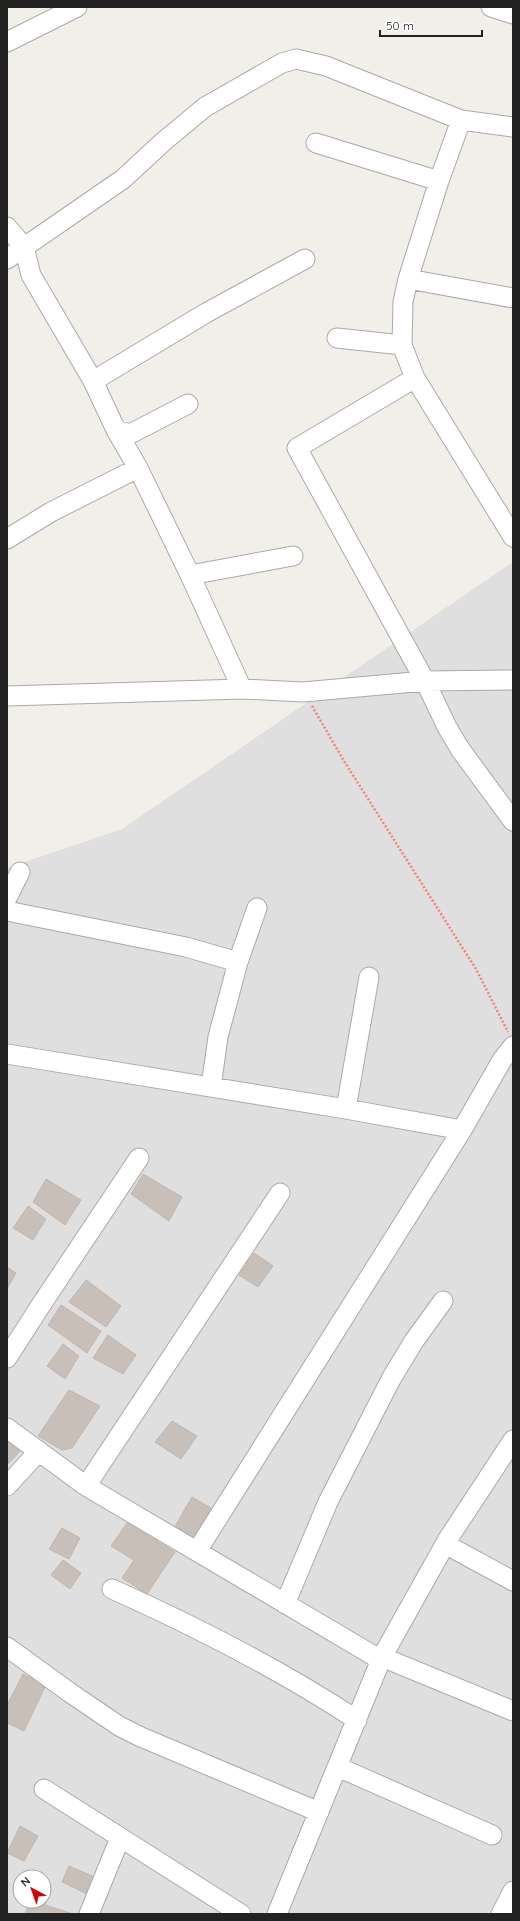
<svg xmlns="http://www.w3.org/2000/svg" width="520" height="1921" font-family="Quicksand,sans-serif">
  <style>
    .residential { fill: #e0dfdf; fill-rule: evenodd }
    .building { fill: #c7bfb8; stroke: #c4b6ab }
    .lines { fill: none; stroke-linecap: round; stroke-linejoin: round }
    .minor-casing { stroke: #a9a9a9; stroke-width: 21 }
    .path { stroke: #fa8072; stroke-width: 2.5; stroke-dasharray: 2 2; stroke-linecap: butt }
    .minor { stroke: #fff; stroke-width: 19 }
  </style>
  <rect width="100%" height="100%" fill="#f2efe9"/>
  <path class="residential" d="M513,562V1914H7V868L122,829ZM20,1877H44V1901H20Z"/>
  <path class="building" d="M143,1174L182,1197L169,1221L131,1194Z
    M46,1179L81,1200L65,1225L33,1202Z
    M28,1206L46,1219L33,1240L13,1228Z
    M254,1253L273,1266L258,1287L239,1275Z
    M7,1267L16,1273L7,1289Z
    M86,1280L121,1306L106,1327L69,1302Z
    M61,1305L101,1331L87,1353L48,1325Z
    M108,1335L136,1355L123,1374L93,1358Z
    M63,1344L79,1356L65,1379L47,1366Z
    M69,1390L100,1406L72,1448L62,1450L38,1436Z
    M172,1421L197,1436L181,1459L155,1442Z
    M7,1442L22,1449L7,1465Z
    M192,1497L211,1508L193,1539L174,1528Z
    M127,1523L175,1552L147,1594L122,1578L134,1560L111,1546Z
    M62,1528L80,1538L69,1559L49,1549Z
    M63,1560L81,1573L70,1589L51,1575Z
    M23,1674L46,1685L24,1731L7,1723V1705Z
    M20,1826L38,1836L24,1861L7,1853Z
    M69,1866L95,1877L87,1894L62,1882Z
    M44,1887L51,1890L45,1905L73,1914H25L30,1901H44Z"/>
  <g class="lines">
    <defs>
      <path id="minor" d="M491,7L513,14
        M7,42L77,7
        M461,120L439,181L408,279L403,302L402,345L415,378L513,537
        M316,143L439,181
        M7,227L24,247L31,275L93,381L116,430L138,468L190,575L242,689
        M7,259L123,179L163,142L205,107L282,63L296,59L326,66L461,120L513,127
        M408,279L513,298
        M337,338L402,345
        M415,378L297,448L425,681L447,727L460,749L513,821
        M93,381L206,313L305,259
        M116,430L130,434L188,404
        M7,539L51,512L138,468
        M190,575L293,556
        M7,696L242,689L303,692L425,681L513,680
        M7,898L20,872
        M7,911L186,947L238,962
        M7,1054L346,1109L462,1130
        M211,1087L218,1037L238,962L257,908
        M346,1109L369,977
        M7,1358L41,1305L139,1158
        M7,1428L86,1486L381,1660
        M7,1486L39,1451
        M86,1486L280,1193
        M445,1544L513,1581
        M197,1551L462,1130L502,1060L513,1046
        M112,1589C197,1627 279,1669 357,1720
        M285,1604L328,1502L391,1379L414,1341L443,1301
        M7,1647L69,1692L119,1726L141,1737L319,1812
        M382,1657L513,1711
        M338,1767L492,1835
        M44,1789L241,1914
        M89,1914L120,1838
        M277,1914L382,1657L448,1539L513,1440
        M501,1914L513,1891"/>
    </defs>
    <use href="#minor" class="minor-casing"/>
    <path class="path" d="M312,706L344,761L476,969L508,1032"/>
    <use href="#minor" class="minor"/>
  </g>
  <rect width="520" height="1921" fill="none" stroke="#222222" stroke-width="16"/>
  <g transform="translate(32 1889) rotate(319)"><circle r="19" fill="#ffffff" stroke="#a7a7a7"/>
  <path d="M0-3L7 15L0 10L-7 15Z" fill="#d40000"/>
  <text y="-6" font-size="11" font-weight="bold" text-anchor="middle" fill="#222222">N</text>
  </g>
  <path d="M380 30v6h102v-6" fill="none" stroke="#222222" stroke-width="2"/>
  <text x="386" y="30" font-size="12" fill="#222222" stroke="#ffffff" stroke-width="3" paint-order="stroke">50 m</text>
</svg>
